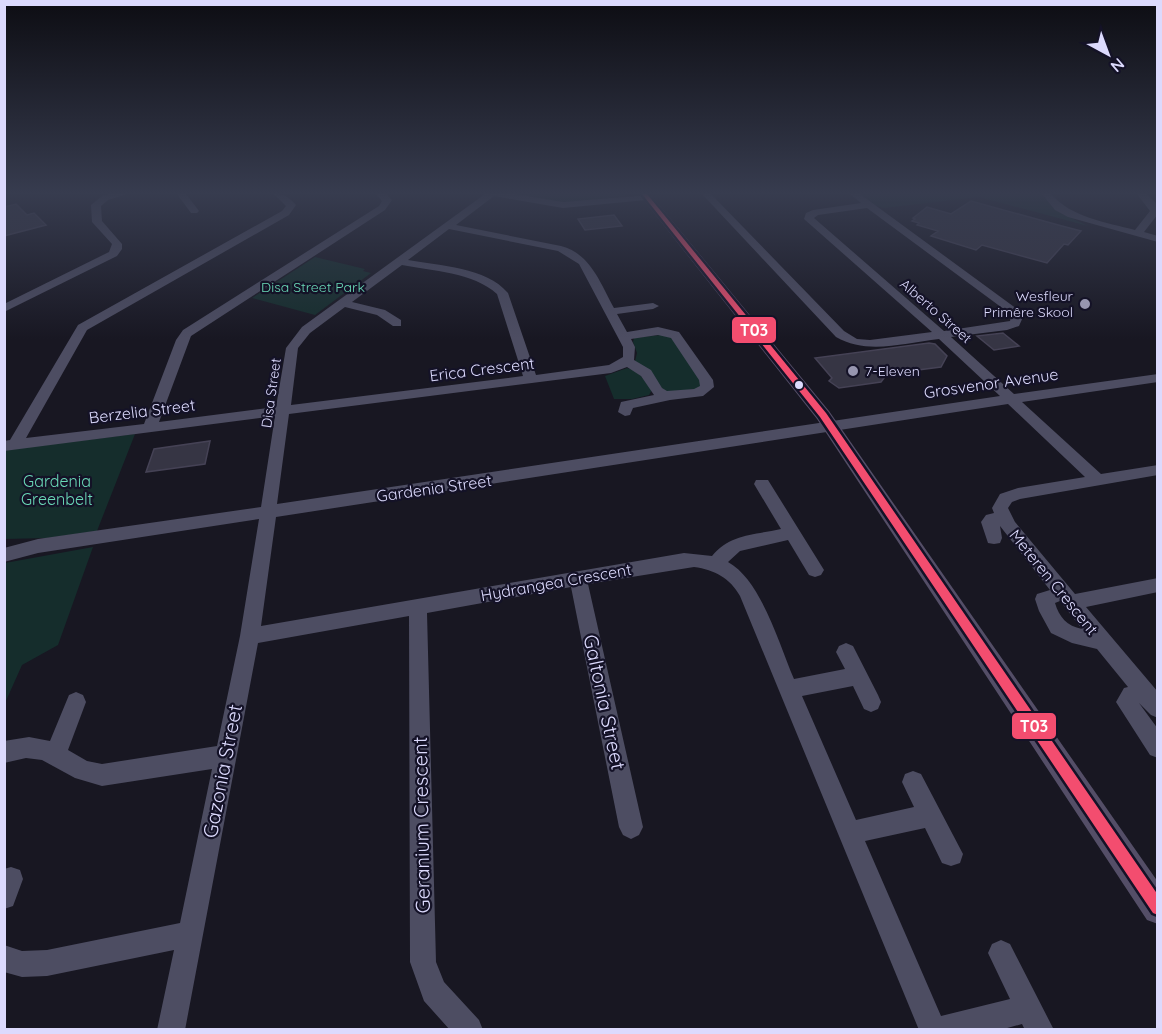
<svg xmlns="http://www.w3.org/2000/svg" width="1162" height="1034" font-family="Quicksand,sans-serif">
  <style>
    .green { fill: #152d2c }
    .building { fill: #363544; stroke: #454255; stroke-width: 1.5 }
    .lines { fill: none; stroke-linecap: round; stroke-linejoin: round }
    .minor { fill: #4d4d62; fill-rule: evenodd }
    .major { fill: #544e67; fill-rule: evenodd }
    .bus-1-casing { stroke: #141227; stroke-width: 5 }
    .bus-1 { fill: #f34d6f; fill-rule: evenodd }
    .poi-dot { fill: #9796b0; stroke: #141227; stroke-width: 2 }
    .bus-dot { fill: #dcdafd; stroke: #141227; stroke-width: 2 }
    .labels { text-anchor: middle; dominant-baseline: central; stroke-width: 4.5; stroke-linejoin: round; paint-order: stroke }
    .far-park-label { font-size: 14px; fill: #6ad9b7; stroke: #141227 }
    .far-poi-label { font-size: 14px; fill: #dcdafd; stroke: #141227; text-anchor: end }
    .far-street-label { font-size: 14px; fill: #dcdafd; stroke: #141227 }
    .street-label { font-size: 16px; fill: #dcdafd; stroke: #141227 }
    .park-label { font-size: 16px; fill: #6ad9b7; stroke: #141227 }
    .near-street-label { font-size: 20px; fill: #dcdafd; stroke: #141227 }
    .line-badge { stroke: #141227; stroke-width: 2 }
    .badge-label { font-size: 16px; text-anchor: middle; font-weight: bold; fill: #fff }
  </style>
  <rect width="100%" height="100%" fill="#181722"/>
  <path class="green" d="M506,194H628L621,197L562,203Z
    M861,194H1041L1057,211L1088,226L979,197L884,208L875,205Z
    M315,257L365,269L363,271L371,273L315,315L252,298Z
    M669,334L702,381L699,389L664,392L635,361L637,353L633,342L634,338Z
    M627,368L637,371L652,390L649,395L632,399H614L605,376Z
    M135,434L97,531L48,538L5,539L4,450Z
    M93,547L58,645L22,665L5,703V563Z"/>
  <path class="building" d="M971,201L1062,226L1081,231L1068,245L1064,244L1047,263L982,245L976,250L931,236L938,231L917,225L919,223L912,221L915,219L913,218L927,207L951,214Z
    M16,204L27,215L34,213L46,225L4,236V207Z
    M614,215L622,226L585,230L578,219Z
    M1003,333L1019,346L994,350L977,336Z
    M929,343L935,344L947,356L941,367L887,374L881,382L839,388L829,381L832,378L815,358Z
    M210,441L205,464L146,472L154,449Z"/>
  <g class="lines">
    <path class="minor" d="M109,194H127L108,200L101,206L102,221L122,244V249L117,256L4,312V304L109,252L112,244L92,222L91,205L102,196Z
      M177,194H186L199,211L197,213H191Z
      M274,194C284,194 289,197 296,205L289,215L87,330L26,438L144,424L176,340L183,330L379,206L382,201L376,194H386L392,200L385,210L191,336L159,422L276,407L286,348L302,327L485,194H515L563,202L649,195V199L646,200L563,208L494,196L456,225L561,246C591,254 600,283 614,308L653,303L659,306L653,309L617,314L627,332L658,327L679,332L713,380L714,387L703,396L670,400L633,408L630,415L625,416L618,412L621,402L654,395L641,376L627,367L611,373L289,414L277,504L1000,396L939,339C904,343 867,355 836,337L702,194H711L844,331L857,339L870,340L932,332L804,219L806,213L813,210L861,203L850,194H860L1017,309L1023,317L1019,326L1007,330L951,337L1014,394L1158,374V382L1022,402L1101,474L1158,465V475L1020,499L1012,502L1008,508L1015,522L1075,594L1158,578V592L1086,607L1158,692V718L1151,715L1139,703L1158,729V758L1150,755L1116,702L1124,688L1128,687L1097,649L1072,643L1051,633L1039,611L1035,599L1037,594L1050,590L1000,526L1002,538L1000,543L994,544L988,543L981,522L986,515L994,513L992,508L1000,494L1018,488L1085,477L1008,404L276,517L261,626L684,553L712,556C730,534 754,535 781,529L754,484L756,480H768L824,570L821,575L815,577L809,575L788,540L740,551L728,562C761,580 779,644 794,679L845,669L836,652L839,646L846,643L853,646L878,695L881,702L878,709L871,712L864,709L853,686L802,696L856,820L914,807L902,782L905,774L913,771L921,774L963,854L960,863L951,866L942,863L925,828L865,841L941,1016L1010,999L988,953L992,944L1001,940L1010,944L1054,1030H1025L1022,1024L1000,1030H919L740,596C730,578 715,570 694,567L588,584L643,827L639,835L631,839L623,835L619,827L571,587L427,613L436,962L444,982L479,1020L483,1030H450L424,1001L410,962L409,616L258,643L185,1030H157L174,950L47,976L22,977L4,972V945L22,951L47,950L180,923L212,769L102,786L75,778L42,760L26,758L4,763V741L29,737L50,741L69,695L76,692L83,695L86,702L68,750L87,761L102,764L217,746L240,636L259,519L38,553L4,562V548L38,539L261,507L275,416L4,451V441L10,440L78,325L282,211L286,206ZM867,208L1009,313L1011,317L1010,321L944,331L814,218L818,215ZM449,229L558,251L579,264L623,347V357L609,365L536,375L508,293C486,267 440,266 408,260ZM402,265C432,271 473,272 497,294L523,376L291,405L298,348L310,333L345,307L377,315L393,326H401V320L385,310L352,302ZM658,335L671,338L699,380L700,386L694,389L667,391L662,388L651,370L634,360L635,347L631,339ZM1060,601L1082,629C1067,626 1059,617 1055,603Z
      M1042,194H1051C1072,218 1106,222 1135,230L1150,211L1137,194H1147L1157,204L1158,214L1144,232L1158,236V242L1068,217L1055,210Z
      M11,867L20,870L23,879L13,906L4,909V869Z"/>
    <path class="major" d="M639,194H650L829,411L1158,882V924L1147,920L817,419Z"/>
    <defs>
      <path id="bus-1" d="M642,194H647L826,413L1158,895V915L1153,913L820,417Z"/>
    </defs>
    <use href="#bus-1" class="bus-1-casing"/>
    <use href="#bus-1" class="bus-1"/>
  </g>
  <linearGradient id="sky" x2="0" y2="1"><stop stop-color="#0d0d13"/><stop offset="0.57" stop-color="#373c4f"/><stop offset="1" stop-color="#373c4f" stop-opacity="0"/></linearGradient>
  <rect width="1162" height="339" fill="url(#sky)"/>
  <g class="poi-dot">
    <circle cx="1085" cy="304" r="6"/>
    <circle cx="853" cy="371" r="6"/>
  </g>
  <circle class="bus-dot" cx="799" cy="385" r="5"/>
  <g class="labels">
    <g class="far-park-label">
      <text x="313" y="287">Disa Street Park</text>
    </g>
    <g class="far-poi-label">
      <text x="1073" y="296">Wesfleur<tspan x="1073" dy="16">Primêre Skool</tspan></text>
      <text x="865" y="371" text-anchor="start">7-Eleven</text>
    </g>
    <g class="far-street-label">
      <text transform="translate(936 311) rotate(41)">Alberto Street</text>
      <text transform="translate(271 393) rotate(-82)">Disa Street</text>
    </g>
    <g class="street-label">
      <text transform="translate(482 369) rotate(-7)">Erica Crescent</text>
      <text transform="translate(991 383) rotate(-8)">Grosvenor Avenue</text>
      <text transform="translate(142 411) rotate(-7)">Berzelia Street</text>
      <text transform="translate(434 488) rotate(-8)">Gardenia Street</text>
      <text transform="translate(556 582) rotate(-10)">Hydrangea Crescent</text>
      <text transform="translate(1054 582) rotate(51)">Meteren Crescent</text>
    </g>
    <g class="park-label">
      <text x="57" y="481">Gardenia<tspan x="57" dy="18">Greenbelt</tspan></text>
    </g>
    <g class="near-street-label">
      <text transform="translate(605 702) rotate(78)">Galtonia Street</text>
      <text transform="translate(222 771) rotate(-79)">Gazonia Street</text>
      <text transform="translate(421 825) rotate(-91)">Geranium Crescent</text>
    </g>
  </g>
  <g class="line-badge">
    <rect x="731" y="316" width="46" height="28" rx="6" fill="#f34d6f"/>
    <rect x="1011" y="712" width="46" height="28" rx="6" fill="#f34d6f"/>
  </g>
  <g class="badge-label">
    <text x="754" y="336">T03</text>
    <text x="1034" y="732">T03</text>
  </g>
  <rect width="1162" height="1034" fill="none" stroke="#dcdafd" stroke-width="12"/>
  <g transform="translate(1108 54) rotate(139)" stroke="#141227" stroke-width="4.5" paint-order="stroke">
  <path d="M0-4.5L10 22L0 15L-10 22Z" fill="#dcdafd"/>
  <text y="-9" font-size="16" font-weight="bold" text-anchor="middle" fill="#dcdafd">N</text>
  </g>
</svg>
